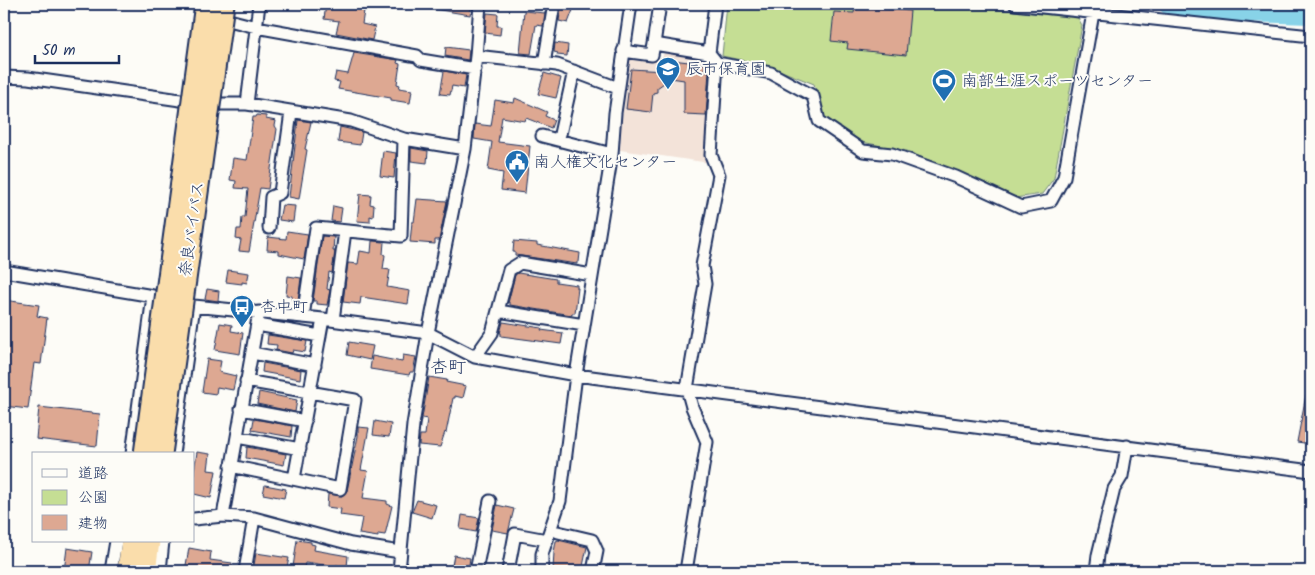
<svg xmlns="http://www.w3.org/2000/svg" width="1315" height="575" font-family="Kalam,'Klee One',sans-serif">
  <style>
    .built { fill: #f3e3d9 }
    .green { fill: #c5de94; stroke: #708679 }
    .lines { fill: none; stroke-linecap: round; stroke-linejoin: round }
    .river { stroke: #88d3e8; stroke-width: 20 }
    .building { fill: #dda892; stroke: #1b2f5e }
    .street-casing { stroke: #1b2f5e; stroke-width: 15 }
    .highway-casing { stroke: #1b2f5e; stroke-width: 25 }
    .street { stroke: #fdfcf7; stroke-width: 11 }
    .highway { stroke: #faddab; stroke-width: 21 }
    .highway-bridge-casing { stroke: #1b2f5e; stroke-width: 25; stroke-linecap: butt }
    .highway-bridge { stroke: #faddab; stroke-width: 21 }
    .labels { text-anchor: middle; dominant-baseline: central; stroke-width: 4; stroke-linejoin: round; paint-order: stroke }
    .poi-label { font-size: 16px; fill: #1b2f5e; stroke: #fdfcf7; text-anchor: start }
    .street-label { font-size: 16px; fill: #1b2f5e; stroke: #fdfcf7 }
    .neighbourhood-label { font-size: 18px; fill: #1b2f5e; stroke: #fdfcf7 }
  </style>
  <rect width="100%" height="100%" fill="#fdfcf7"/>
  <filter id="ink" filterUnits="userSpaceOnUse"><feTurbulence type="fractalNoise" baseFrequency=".02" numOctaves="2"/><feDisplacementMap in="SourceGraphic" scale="10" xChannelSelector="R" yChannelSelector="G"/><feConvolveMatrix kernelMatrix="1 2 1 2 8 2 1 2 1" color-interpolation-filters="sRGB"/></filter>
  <g filter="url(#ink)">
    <path class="built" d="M664,53L706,60L715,71L710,163L620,150L621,108L629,58L654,62L661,59Z"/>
    <path class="green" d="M727,4H948L1078,18L1082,25L1054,178L1042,194L1015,198L907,151L862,142L826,120L814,84L769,66L722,56Z"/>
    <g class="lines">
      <path class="river" d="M1168,4L1244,12L1311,14"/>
    </g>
    <path class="building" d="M326,4L341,5V4H365L362,24L375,27L372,40L336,33L339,21L324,19Z
      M434,4H472L470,15L434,9Z
      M855,6L910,11L906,55L847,49L848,43L831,41L834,12L854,13Z
      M561,7L573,10L568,23L559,21Z
      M524,11L545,13L543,26L536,25L531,54L520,53Z
      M487,13L498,14L497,26H501L500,35L485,33Z
      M555,43L568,45L567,56L557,55L558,53L554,52Z
      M446,47L469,50L468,60L445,56Z
      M354,53L398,60L397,63L400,64L397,84L400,85L399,88L412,90L410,103L391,100V98L338,89L340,82L334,81L336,72L348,74Z
      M664,59L705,64L704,71H709L706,115L684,114V80L671,78L657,88V92L653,93L651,112L626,109L631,69L663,71Z
      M444,71L466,75L464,88L452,86L450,95L440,94Z
      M544,73L561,78L556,98L538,94Z
      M515,98L547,112L545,116L554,120L551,128L526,118L525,121L502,117L498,142L530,146L525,193L501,190L503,173L488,170L492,142L474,139L475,124L491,126L495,100L514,103Z
      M257,115L266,116V119L276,121L275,126L277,129L268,189L260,188L249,252L239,251L241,240L236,239L237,229H241L242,217H245L248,189L235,188L236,181L230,180L233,158L247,160L253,117H256Z
      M298,120L311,122L305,149L307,150L299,199L289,197Z
      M340,127L362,132L360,145L338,142Z
      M411,148L428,151L427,163L411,161Z
      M383,151L396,153L394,178L380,176Z
      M360,194L371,195L370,204L374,205L373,217L370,216V222L357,221Z
      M417,199L447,201L439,240H435V244L410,242L412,222H414Z
      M282,205L295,206L293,222L279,220Z
      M333,206L342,208L340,222L331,221Z
      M287,231L308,234L304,259L279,254V251L267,250L268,237L286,239Z
      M322,236L334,237L333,251H335L332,273L329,272L327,289L330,290L327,305L317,304V301H313Z
      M372,241L384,242L383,254L385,255L383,269L390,270L387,287L410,291L408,304L361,297L360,304L343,302L348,263L358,264L360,251L371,253Z
      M514,241L537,243V245L580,253L579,262H577V264L515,255V252H513Z
      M228,270L249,273L247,283L242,282V284L226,282Z
      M518,273L556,279V282L577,285V288H578L575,313H572V315L565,314L510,305V303H508L515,275Z
      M288,276L301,278L298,301L292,300V296L286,295Z
      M207,289L219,291L218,301L205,299Z
      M4,300L39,305L37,316L47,318L41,364L34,363L28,409L4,406Z
      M503,322L542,328L541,330L563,333L561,344L501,336V333H500Z
      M220,323L232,325L231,331L243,333L240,354L215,350Z
      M268,335L307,341L305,352L293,350L292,353L276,350L277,345L267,344Z
      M349,342L373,346L370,360L347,355Z
      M403,355L416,357L413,372H410L409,375L370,369L372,356L402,362Z
      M207,359L221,361L219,372L236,376L233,390L217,387L216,394L202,392Z
      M263,363L301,370L300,379L262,372Z
      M429,377L447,380L446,382L466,386L463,398L455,396V398H453L446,433L445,432L440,447L419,445L420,435H425L427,419L422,418Z
      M259,392L297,400L295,412L257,404Z
      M1306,395H1311V444L1297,442Z
      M39,407L100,414L97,446L36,439Z
      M254,419L292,426L291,437L252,430Z
      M375,421L391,424L389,437L373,435Z
      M358,427L369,428L361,470L368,471L363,498L387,501V504L392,506L385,535L378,534V537L359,534L362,518L340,515L341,509L327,507L328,494L342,496L347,491L358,436Z
      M247,447L286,454L284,465L246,458Z
      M197,452L210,454L208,470L216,471L211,498L194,494V471Z
      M265,485L286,489L284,498L263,494Z
      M417,500L436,505L432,518L412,512Z
      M497,505L514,509L508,533L492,530Z
      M462,515L479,518L476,532L460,529Z
      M297,540L311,542V544L315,545L314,550L348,556L347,567L336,565L335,567L312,563V564L305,563L304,568L293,567Z
      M558,540L587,547L582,571L553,570L554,552L556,541Z
      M67,548L92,552L89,571H64Z
      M189,548L211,552L210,560L232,563V571H185Z
      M256,553L289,558L287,567H284V571H253Z
      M454,555L470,558L468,571L451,570Z"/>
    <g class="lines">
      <defs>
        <path id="street" d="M1015,4L1311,36
          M221,18L256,27L417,56L421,60L475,69
          M654,44L660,4
          M623,51L652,55L654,44L709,53
          M476,56L557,65L618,88
          M717,63L771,73L813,96L819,121L863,151L892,154L956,177L1021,207L1051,201L1064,177L1093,13
          M544,64L554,4
          M4,77L28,78L208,104H247L351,121L404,139L465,149
          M247,104L259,4
          M560,134L574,71
          M542,136L612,154
          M269,228L271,197L280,193L291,112
          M4,271L153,296L194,306L323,319L428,333L475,357L576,375L1311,471
          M498,311L584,325
          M303,317L316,228L401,236L404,139
          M333,320L345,231
          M257,325L320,336
          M252,353L315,365
          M475,357L492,333L509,270L520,263L592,275
          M241,409L305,421
          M237,437L300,449
          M132,454L153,296
          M173,454L194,306
          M231,466L340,489L355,400L246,381
          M294,479L323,319
          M223,516L259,312
          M194,519L223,516L254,518L351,544L400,552
          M558,532L592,540L597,551L593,571
          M111,571L116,541
          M160,571L163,541
          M245,571L254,518
          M399,571L413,425L428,333L465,149L476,56L480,4
          M476,571L490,501
          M508,571L515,534L547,540
          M542,571V554L560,501L576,375L612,154L615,113L631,4
          M686,571L707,442L692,407L687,389L705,284L702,266L719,175L711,155L717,63L709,53L715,4
          M1096,571L1098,555L1114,489L1122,476L1127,446"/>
        <path id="highway" d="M128,571L132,541
          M145,571L149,541"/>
      </defs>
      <use href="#street" class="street-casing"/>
      <use href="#highway" class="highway-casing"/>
      <use href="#street" class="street"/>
      <use href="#highway" class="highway"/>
      <defs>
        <path id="highway-bridge" d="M145,454L206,4
          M161,454L223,4"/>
      </defs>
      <use href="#highway-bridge" class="highway-bridge-casing"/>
      <use href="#highway-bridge" class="highway-bridge"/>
    </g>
  </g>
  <defs>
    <symbol id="school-pin" viewBox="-11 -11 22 30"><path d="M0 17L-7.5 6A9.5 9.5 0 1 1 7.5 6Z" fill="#1f6fb2" stroke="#fdfcf7"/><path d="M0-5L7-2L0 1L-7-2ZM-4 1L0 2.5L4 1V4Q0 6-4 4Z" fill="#fff"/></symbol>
    <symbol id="stadium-pin" viewBox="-11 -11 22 30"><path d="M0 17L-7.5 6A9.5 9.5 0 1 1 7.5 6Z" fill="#1f6fb2" stroke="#fdfcf7"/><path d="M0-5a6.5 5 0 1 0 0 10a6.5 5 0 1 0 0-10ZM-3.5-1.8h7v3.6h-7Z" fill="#fff"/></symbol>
    <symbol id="civic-pin" viewBox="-11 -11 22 30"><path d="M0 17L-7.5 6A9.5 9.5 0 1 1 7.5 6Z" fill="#1f6fb2" stroke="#fdfcf7"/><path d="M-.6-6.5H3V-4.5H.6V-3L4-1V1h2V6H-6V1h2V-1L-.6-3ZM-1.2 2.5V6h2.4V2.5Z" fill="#fff"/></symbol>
    <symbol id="bus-pin" viewBox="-11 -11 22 30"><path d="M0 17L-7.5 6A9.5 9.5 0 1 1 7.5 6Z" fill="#1f6fb2" stroke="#fdfcf7"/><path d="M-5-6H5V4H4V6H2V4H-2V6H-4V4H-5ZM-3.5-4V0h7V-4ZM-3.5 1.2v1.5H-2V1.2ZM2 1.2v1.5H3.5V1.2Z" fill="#fff"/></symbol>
  </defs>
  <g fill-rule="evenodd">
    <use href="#school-pin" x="654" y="55" width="28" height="38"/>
    <use href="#stadium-pin" x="930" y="67" width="28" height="38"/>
    <use href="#civic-pin" x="503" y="148" width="28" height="38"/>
    <use href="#bus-pin" x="228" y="293" width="28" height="38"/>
  </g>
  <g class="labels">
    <g class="poi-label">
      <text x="686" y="69">辰市保育園</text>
      <text x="962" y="81">南部生涯スポーツセンター</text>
      <text x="534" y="162">南人権文化センター</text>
      <text x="260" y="307">杏中町</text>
    </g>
    <g class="street-label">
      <text transform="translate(192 229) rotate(-82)">奈良バイパス</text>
    </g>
    <g class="neighbourhood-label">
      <text x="448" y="368">杏町</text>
    </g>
  </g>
  <rect width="1315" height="575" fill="none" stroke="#fdfcf7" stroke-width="20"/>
  <rect x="10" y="10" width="1295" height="555" fill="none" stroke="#1b2f5e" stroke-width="2" filter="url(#ink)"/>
  <rect x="32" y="452" width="162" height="90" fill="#fdfcf7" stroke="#a3aaba"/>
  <rect x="42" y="469" width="25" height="8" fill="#fdfcf7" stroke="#a3aaba"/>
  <text x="78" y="478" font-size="15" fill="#1b2f5e">道路</text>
  <rect x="42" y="490" width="25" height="15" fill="#c5de94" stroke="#a3aaba"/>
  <text x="78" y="502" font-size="15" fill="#1b2f5e">公園</text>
  <rect x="42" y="515" width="25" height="15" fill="#dda892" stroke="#a3aaba"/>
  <text x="78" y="528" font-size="15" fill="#1b2f5e">建物</text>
  <path d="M35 55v8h84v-8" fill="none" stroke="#1b2f5e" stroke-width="2.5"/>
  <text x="42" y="55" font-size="15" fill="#1b2f5e" stroke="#fdfcf7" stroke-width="4" paint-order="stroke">50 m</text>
</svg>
